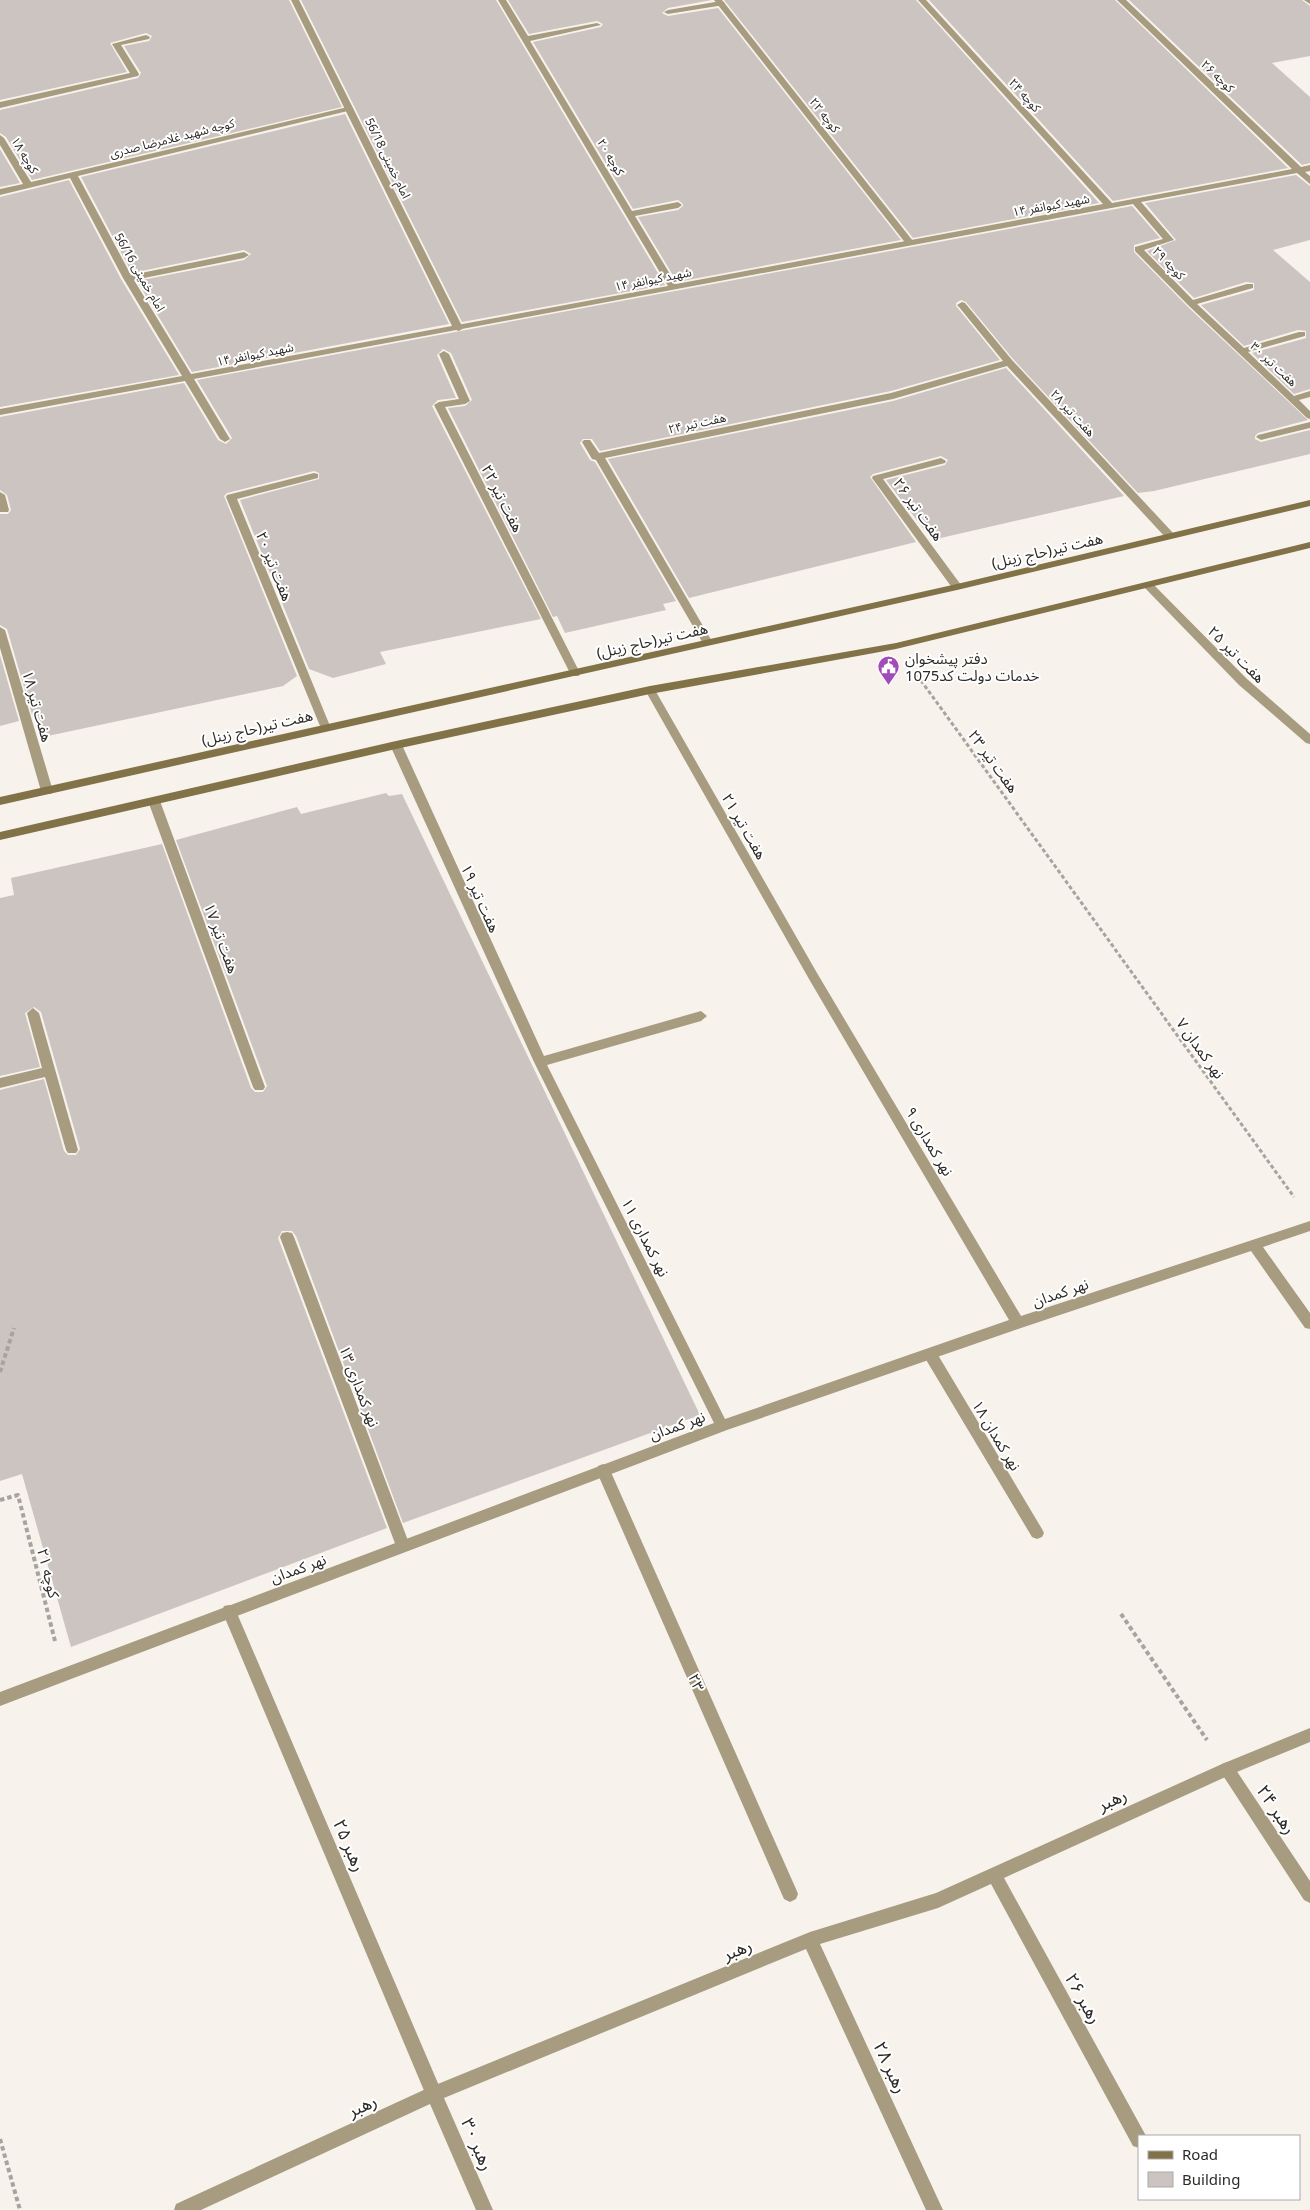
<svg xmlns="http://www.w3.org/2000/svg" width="1310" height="2210" font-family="'Noto Sans','Noto Sans Arabic',sans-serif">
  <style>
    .building { fill: #ccc4c1 }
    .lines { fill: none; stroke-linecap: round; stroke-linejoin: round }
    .path-far1 { stroke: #a7a39e; stroke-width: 3; stroke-dasharray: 4 2.5; stroke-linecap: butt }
    .path { stroke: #a7a39e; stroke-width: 4; stroke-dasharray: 4.5 3; stroke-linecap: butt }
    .service { fill: #a79c80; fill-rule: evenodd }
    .minor { fill: #a79c80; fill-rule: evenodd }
    .secondary { fill: #827248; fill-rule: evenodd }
    .labels { text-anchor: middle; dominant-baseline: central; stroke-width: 4; stroke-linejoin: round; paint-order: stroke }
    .far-street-label { font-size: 12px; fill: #2d2b28; stroke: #fff }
    .street-label { font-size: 15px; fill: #2d2b28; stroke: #fff }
    .poi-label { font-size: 15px; fill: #2d2b28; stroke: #fff; text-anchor: start }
    .near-street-label { font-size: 18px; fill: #2d2b28; stroke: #fff }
  </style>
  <rect width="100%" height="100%" fill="#f8f2ec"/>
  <path class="building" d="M0,0H289L342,107L32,180L6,137L0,133V110L138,78L141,73L124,46L149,41L152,36L146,33L110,43L127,72L0,100Z
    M301,0H496L665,285L462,322Z
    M508,0H712L668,8L662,13L668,16L718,8L901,240L677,282L638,217L678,210L683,206V204L678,200L633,209L533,42L601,27L603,24L597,21L529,34Z
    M724,0H916L1099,203L913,238Z
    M929,0H1115L1288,168L1113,201Z
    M1129,0H1302L1310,6V56L1272,63L1310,97V163L1302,165Z
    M345,114L449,324L192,372L137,281L244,260L251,254L244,250L132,273L81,177Z
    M0,149L20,183L0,187Z
    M1296,175L1310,186V240L1273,250L1310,282V389L1294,394L1252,353L1306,338V331L1298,330L1244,346L1201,305L1254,290V283L1246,282L1194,298L1147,251L1176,240L1145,203Z
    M69,180L121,279L179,375L0,407V197Z
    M1132,206L1160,238L1134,245V252L1187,306L1308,420L1258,433L1255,436V439L1261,442L1310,430V454L1154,491L1138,493L1013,359L966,302L961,300L956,303V306L1000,360L891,391L600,451L592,439H583L580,443L590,460L595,462L676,601L663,604L666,610L565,633L557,616L553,617L448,408L465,406L472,400L451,353L443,349L437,355L456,398L438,400L432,406L541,619L380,652L386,664L333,678L309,669L240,500L319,479V473L314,471L227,493L224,496L297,676L283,686L43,737L36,717L33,718L7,629L0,625V514H8L11,510L7,495L0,490V417L184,383L218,440L226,444L232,438L197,380Z
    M1006,368L1124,496L932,540L886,480L945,465L948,460L941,456L873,474L870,477L916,542L689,598L608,459L893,401Z
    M0,655L19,721L0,726Z
    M386,793L389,796L402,794L700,1415L403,1523L296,1236L292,1231H282L278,1238L387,1528L71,1647L22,1474L0,1481V1090L44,1079L64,1151L68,1155H76L80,1149L41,1012L34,1007L25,1013L40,1067L0,1076V898L14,895L11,878L162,844L251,1088L255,1092H263L267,1086L176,840L297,807L301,814Z"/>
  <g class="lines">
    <path class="path-far1" d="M917,675L1294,1197"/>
    <path class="path" d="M0,1372L14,1328
      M0,1500L18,1495L55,1641
      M1121,1614L1207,1740
      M0,2139L20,2210"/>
    <path class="service" d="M291,0H299L463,328L461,330L458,331L453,328Z
      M714,0H722L913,241V245H907Z
      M0,627L5,630L53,791L51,794H43L41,791L0,648Z
      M154,797L160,801L265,1087L263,1090H255L253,1087L148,801Z
      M287,1232L292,1233L294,1237L410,1546L408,1550L403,1552L398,1550L396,1546L280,1237L282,1233Z
      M930,1348L935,1350L1042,1529L1044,1533L1042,1537L1037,1539L1032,1537L925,1358L923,1354L925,1350Z
      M603,1464L608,1466L610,1470L796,1889L798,1894L796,1899L790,1902L784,1899L596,1470L598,1466Z
      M229,1605L234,1606L236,1611L440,2088L442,2094L440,2100L434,2102L428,2100L222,1611L224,1606Z
      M1227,1762L1232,1764L1310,1881V1903L1304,1900L1222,1774L1219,1769L1222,1764Z"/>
    <path class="minor" d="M498,0H506L528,36L597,23L601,25L530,41L632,211L678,202L682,205L678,208L635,216L676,284L1103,204L918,0H926L1112,203L1292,169L1117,0H1126L1301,167L1310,165V171L1305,172L1310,176V184L1297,173L1141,202L1174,240L1144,250L1193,300L1247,284H1253V288L1197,304L1244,348L1299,332H1305V336L1248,352L1294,396L1310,391V397L1299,400L1310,411V419L1307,418L1188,305L1135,251V247L1163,239L1133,204L194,379L230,439L225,442L220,439L185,381L0,415V409L182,376L123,278L70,178L0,195V189L23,184L0,145V135L4,138L31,182L352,106V110L78,176L131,275L244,252L249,255L244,258L134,280L191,374L668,286Z
      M1304,0H1310V4Z
      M721,1L725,3L724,5L668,14L664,12L668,10Z
      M146,35L150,37L149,39L121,45L139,74L138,76L0,108V102L130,73L112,44Z
      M962,302L965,303L1012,360L1174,534V538H1166L1007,366L893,399L605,458L713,643L712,645H704L596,460L592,459L582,442L584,440H590L599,453L891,393L1003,361L959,307L957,305Z
      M444,351L449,354L470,401L465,404L445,407L580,673L579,676H571L570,673L434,405L439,402L459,399L439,354Z
      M1310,422V428L1261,440L1256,437L1258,435Z
      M941,458L946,461L945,463L883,479L961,585L962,587L957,590L953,589L872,478L873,476Z
      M314,473L318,474V478L237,499L330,726L325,730L320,726L226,497L227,495Z
      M0,492L5,495L9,510L8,512H0Z
      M1148,582L1152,583L1247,679L1310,734V744L1306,743L1239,685L1144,587L1143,585Z
      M650,686L655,690L817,973L1021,1316L1310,1221V1231L1263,1247L1310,1313V1329L1305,1328L1251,1251L1021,1328L727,1430L0,1706V1692L714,1423L534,1062L390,745L392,742H400L402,745L544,1056L701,1011L707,1016L701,1021L547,1065L725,1419L1009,1320L809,979L645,690Z
      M33,1008L39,1013L78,1150L76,1153H68L66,1150L45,1077L0,1088V1078L42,1068L27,1013Z
      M1310,1728V1742L1232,1774L1004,1878L1145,2134L1146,2136H1139V2148L1133,2146L991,1884L938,1908L820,1944L943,2210H926L806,1949L444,2098L493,2210H476L430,2104L201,2210H174L176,2204L428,2088L810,1932L936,1893L1222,1764Z"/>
    <path class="secondary" d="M1310,500V506L957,590L0,805V797L957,584Z
      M1310,542V548L896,649L650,694L396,749L0,840V832L396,741L650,686L896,643Z"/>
  </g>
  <defs>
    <symbol id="civic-pin" viewBox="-11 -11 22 30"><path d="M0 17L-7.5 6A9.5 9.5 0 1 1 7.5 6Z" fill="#a14cba" stroke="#fff"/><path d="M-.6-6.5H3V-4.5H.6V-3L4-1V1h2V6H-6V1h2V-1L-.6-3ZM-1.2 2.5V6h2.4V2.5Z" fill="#fff"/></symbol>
  </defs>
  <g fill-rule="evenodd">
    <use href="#civic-pin" x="876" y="654" width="25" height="34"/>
  </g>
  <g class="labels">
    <g class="far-street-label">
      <text transform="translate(1218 76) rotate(44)">کوچه ۲۶</text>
      <text transform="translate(1025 95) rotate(48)">کوچه ۲۴</text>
      <text transform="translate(825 115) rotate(52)">کوچه ۲۲</text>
      <text transform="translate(172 138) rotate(-14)">کوچه شهید غلامرضا صدری</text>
      <text transform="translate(25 155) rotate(59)">کوچه ۱۸</text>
      <text transform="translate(611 157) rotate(59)">کوچه ۲۰</text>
      <text transform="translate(388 158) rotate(64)">امام خمینی 56/18</text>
      <text transform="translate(1051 205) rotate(-10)">شهید کیوانفر ۱۴</text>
      <text transform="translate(1169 263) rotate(46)">کوچه ۲۹</text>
      <text transform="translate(140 272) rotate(60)">امام خمینی 56/16</text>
      <text transform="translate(653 279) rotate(-11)">شهید کیوانفر ۱۴</text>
      <text transform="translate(255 354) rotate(-11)">شهید کیوانفر ۱۴</text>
      <text transform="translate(1274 364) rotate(43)">هفت تیر ۳۰</text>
      <text transform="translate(1073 413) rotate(47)">هفت تیر ۲۸</text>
      <text transform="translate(697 423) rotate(-12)">هفت تیر ۲۴</text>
    </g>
    <g class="street-label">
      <text transform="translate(503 498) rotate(63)">هفت تیر ۲۲</text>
      <text transform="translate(919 509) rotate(54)">هفت تیر ۲۶</text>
      <text transform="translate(1047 550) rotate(-13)">هفت تیر(حاج زینل)</text>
      <text transform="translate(275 566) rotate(68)">هفت تیر ۲۰</text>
      <text transform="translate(652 640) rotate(-13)">هفت تیر(حاج زینل)</text>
      <text transform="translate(1237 654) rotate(45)">هفت تیر ۲۵</text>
      <text transform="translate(38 706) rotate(74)">هفت تیر ۱۸</text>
      <text transform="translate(257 727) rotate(-13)">هفت تیر(حاج زینل)</text>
      <text transform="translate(994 761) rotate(54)">هفت تیر ۲۳</text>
      <text transform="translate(745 826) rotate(60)">هفت تیر ۲۱</text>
      <text transform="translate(481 898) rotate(66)">هفت تیر ۱۹</text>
      <text transform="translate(222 938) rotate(70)">هفت تیر ۱۷</text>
      <text transform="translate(1201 1048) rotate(54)">نهر کمدان ۷</text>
      <text transform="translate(930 1141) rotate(59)">نهر کمداری ۹</text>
      <text transform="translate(646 1237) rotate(63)">نهر کمداری ۱۱</text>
      <text transform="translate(1060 1292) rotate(-19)">نهر کمدان</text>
      <text transform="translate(360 1386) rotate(69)">نهر کمداری ۱۳</text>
      <text transform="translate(677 1425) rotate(-20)">نهر کمدان</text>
      <text transform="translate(997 1435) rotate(59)">نهر کمدان ۱۸</text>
      <text transform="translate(298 1568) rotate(-20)">نهر کمدان</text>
      <text transform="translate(49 1573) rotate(76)">کوچه ۲۱</text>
      <text transform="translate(697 1682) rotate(66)">۲۳</text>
    </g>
    <g class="poi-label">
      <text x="905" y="658">دفتر پیشخوان<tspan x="905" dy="17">خدمات دولت کد1075</tspan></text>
    </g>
    <g class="near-street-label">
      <text transform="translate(1112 1799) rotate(-24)">رهبر</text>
      <text transform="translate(1277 1809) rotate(56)">رهبر ۲۴</text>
      <text transform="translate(350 1845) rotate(67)">رهبر ۲۵</text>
      <text transform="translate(737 1949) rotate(-22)">رهبر</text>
      <text transform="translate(1084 1998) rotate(61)">رهبر ۲۶</text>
      <text transform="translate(891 2067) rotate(65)">رهبر ۲۸</text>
      <text transform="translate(362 2105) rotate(-25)">رهبر</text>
      <text transform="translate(478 2144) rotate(67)">رهبر ۳۰</text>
    </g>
  </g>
  <rect x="1138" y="2135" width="162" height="65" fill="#ffffff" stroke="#abaaa9"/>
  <rect x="1148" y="2151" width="25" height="8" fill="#827248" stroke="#abaaa9"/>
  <text x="1182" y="2160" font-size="15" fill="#2d2b28">Road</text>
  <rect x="1148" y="2172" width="25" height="15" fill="#ccc4c1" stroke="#abaaa9"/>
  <text x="1182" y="2185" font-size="15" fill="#2d2b28">Building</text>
</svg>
